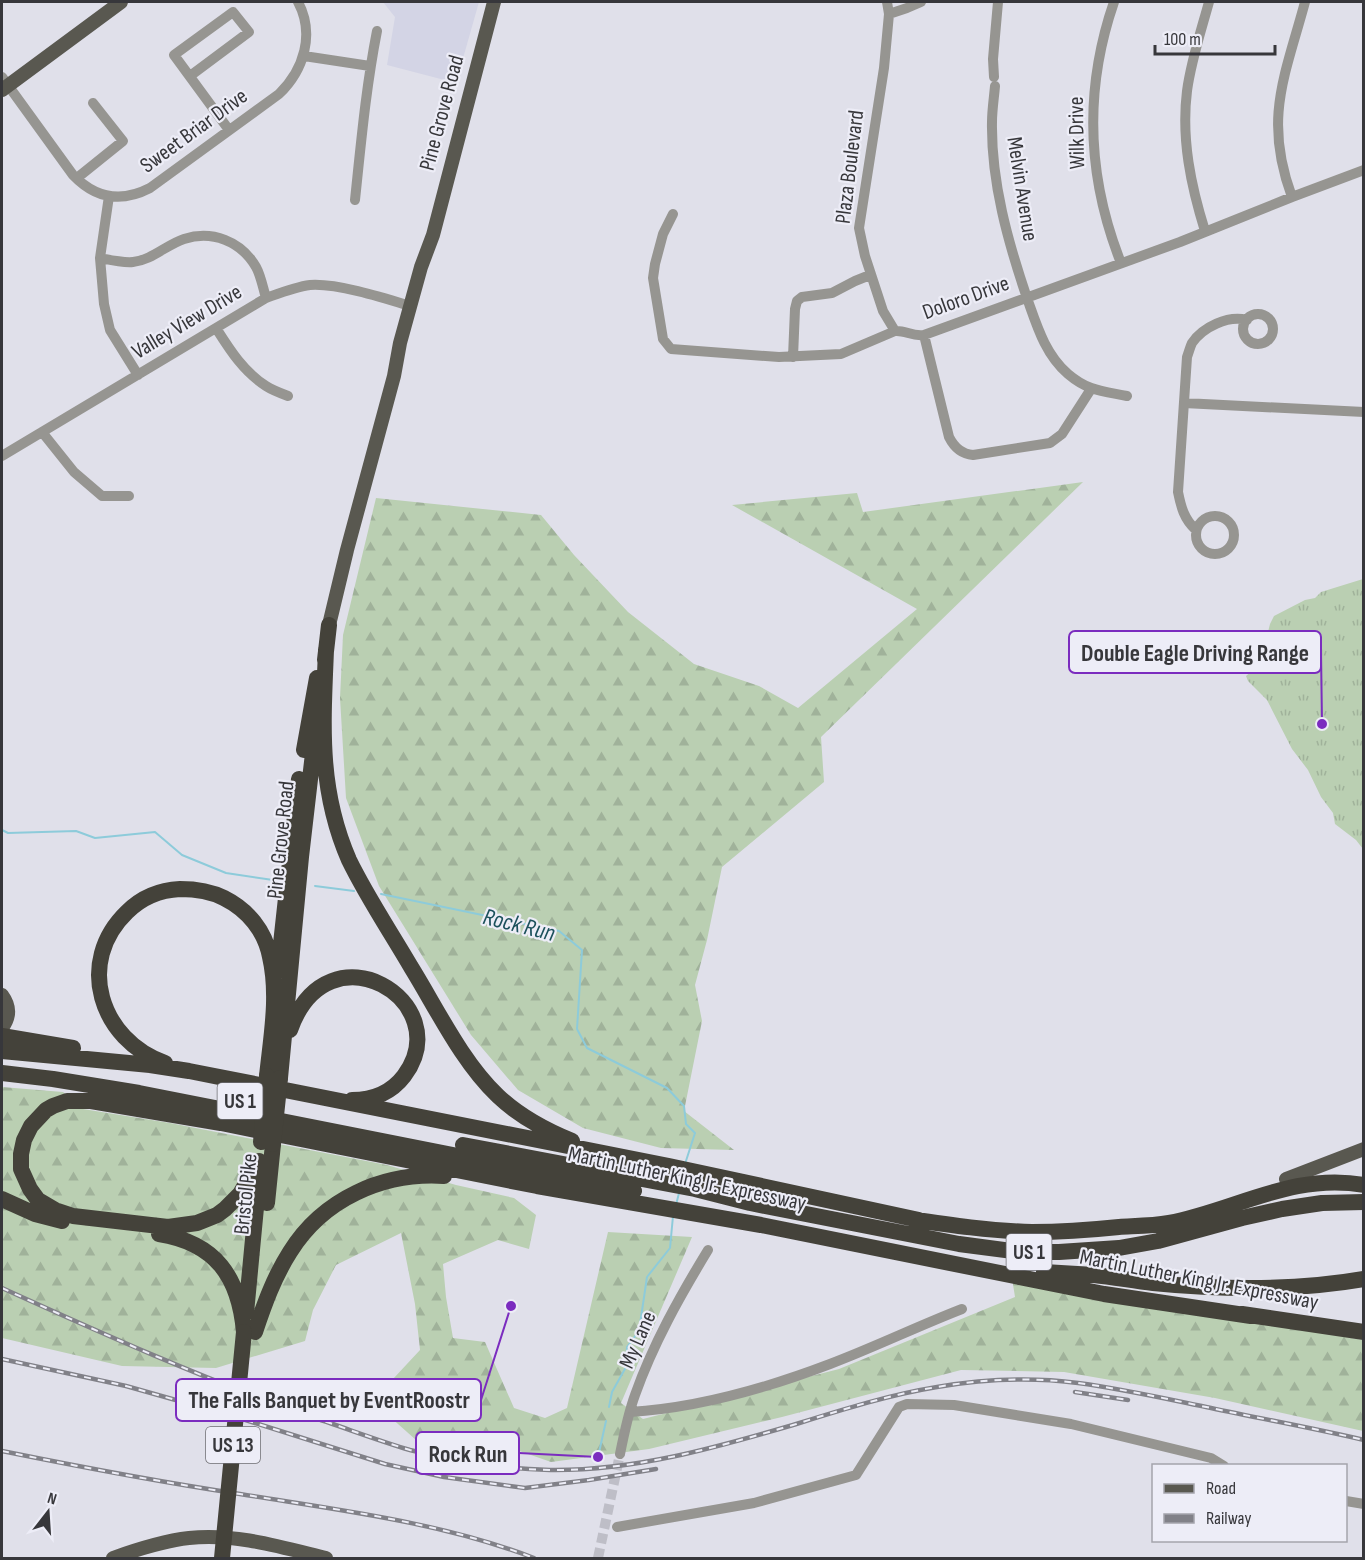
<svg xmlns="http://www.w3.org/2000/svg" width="1365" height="1560" font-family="'Sofia Sans Condensed',sans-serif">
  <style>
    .built { fill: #d3d4e5 }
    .grass { fill: url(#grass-tufts) }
    .forest { fill: url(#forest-firs) }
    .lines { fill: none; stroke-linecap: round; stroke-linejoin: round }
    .stream { stroke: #8dcbda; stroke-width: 2 }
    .minor-tunnel { stroke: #bebec7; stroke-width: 10; stroke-dasharray: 10 5; stroke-linecap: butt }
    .minor { stroke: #969591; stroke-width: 10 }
    .major { stroke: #595850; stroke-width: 14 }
    .highway { stroke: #44423a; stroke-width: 16 }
    .rail-casing { stroke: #818188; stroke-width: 4.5 }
    .rail { stroke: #ededf7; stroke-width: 2; stroke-dasharray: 7; stroke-linecap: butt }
    .highway-bridge { stroke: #44423a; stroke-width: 16 }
    .labels { text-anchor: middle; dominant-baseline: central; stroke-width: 4.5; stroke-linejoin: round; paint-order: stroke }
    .shield { fill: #ededf7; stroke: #6e6e73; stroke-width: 1.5 }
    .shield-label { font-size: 21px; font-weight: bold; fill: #37373b }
    .street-label { font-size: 22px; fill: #37373b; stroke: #ededf7 }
    .water-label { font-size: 24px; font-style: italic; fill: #1c515c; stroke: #ededf7 }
    .leader { fill: none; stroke: #7b2cbf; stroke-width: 2 }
    .callout-dot { fill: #7b2cbf; stroke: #ededf7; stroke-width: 2 }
    .callout { fill: #ededf7; stroke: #7b2cbf; stroke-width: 2 }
    .callout-label { font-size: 24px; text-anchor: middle; font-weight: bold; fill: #37373b }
  </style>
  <defs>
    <pattern id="grass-tufts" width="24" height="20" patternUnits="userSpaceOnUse" patternTransform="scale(1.5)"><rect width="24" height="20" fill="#bacfb2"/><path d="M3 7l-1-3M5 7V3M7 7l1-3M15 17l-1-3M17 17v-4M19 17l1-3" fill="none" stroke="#a0b29a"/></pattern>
    <pattern id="forest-firs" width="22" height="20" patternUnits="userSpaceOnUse" patternTransform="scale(1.5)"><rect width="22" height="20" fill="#bacfb2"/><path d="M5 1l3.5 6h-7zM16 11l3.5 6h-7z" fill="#a0b29a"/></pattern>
  </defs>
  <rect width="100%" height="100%" fill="#e0e0ea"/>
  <path class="built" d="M383,2H479L456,83L387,65L395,17Z"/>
  <path class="grass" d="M1363,579H1364L1363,849L1356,840L1335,824L1333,813L1321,797L1308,770L1292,749L1267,700L1248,681L1246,676L1253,670L1254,663C1247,656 1245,653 1246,644L1253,638L1268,632L1270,624L1274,616L1305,600L1315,598L1321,592Z"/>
  <path class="forest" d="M1083,482L821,737L824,782L722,867L707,940L695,985L702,1021L684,1111L734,1150L661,1148L583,1128L518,1090L471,1035L379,886L346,798L340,698L343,635L376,498L541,515L574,555L628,612L694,664L759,686L798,708L917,609L732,505L857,493L863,512Z
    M2,1087L63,1092L83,1109L170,1123L387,1165L456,1185L514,1198L536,1215L529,1249L498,1240L443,1264L446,1297L453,1338L485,1342L514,1408L545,1418L567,1408L608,1232L692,1237L621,1403L643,1419L839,1369L1015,1297L1012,1278L1363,1340V1431L1215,1398L1064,1372L961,1370L782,1417L649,1449L551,1462L488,1440H416L380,1408L393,1379L420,1350L415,1304L401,1233L336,1265L313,1310L305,1341L216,1368L122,1366L2,1338Z"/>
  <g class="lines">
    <path class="stream" d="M2,830L8,833L76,831L95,838L155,832L182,855L226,873L273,880
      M315,886L354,891
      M381,894L559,931L582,950L577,1029L587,1048L667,1088L684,1106L686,1124L695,1133L685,1164
      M676,1205L679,1193
      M609,1407L612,1392L626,1367L627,1347L639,1331L647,1277L670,1248L673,1216
      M598,1457L606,1421"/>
    <path class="minor-tunnel" d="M598,1558L620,1454"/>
    <path class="minor" d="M887,2L889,14L884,68L859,228L865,256L883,311L895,331
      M1114,2C1084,89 1087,177 1121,263
      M889,14L907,8L921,2
      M304,56L370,66
      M190,76L249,32L233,12L174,55L229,130
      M2,77L73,175C95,198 121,203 150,188L279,94C304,70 315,34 298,2
      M994,77L993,59L998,2
      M995,86C994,98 992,110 992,122C991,182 1008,242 1027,298C1037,326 1045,354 1068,374C1088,391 1102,391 1127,396
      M77,178L123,141L93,103
      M109,196L100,258L104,304L110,330L138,375
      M1292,197C1263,119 1285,76 1305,2
      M355,200C361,143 366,87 377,31
      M673,214L663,234L655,264L653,278L663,339L671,349L779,357L841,354L895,331C905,330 913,337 924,335L1180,242L1292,197L1364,170
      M1205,231C1191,186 1181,139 1187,91C1191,61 1201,31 1209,2
      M100,258C110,260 123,263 133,262C152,260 166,245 184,239C212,230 241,241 256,267C261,276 263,288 266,298
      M1243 329a15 15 0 1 1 30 0a15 15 0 1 1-30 0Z
      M216,328C230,350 243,371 266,386C272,390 280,393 288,396
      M924,335L949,437C954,447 961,454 973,455L1050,443L1062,434L1091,389
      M793,357L795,309L797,301L802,297L832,293L855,281L870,275
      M1184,403L1364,412
      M42,432L74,472L102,496H129
      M2,456L266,298C280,293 295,287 310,285C337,283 384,298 410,306
      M1196 535a19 19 0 1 1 38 0a19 19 0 1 1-38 0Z
      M1196,530C1184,519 1181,507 1178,492L1187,357C1189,352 1190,347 1192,343C1203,327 1228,315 1247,320
      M630,1412C698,1408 767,1388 830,1364C875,1347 918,1326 962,1309
      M620,1454C624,1434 628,1414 635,1395C653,1344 680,1296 708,1250
      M1346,1501L1364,1504
      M617,1527L754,1503L856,1475L899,1407L907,1404L954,1405L1071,1424L1211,1458L1224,1466"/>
    <path class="major" d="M2,90L121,2
      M329,625L347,550L394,376L400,343L421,267L433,235L494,2
      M2,995C10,1006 10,1017 2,1028
      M1286,1179L1364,1149
      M113,1558C138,1549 163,1541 189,1538C235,1533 281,1547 326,1558"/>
    <path class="highway" d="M326,650C323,725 318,789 349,860C367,897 390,931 411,967C437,1009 462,1062 498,1096C519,1116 545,1130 572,1141
      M325,660L329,625
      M304,750L317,678
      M278,971L299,779
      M290,1030C328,922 459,1002 404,1076C391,1093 373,1100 352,1100
      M2,1036L73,1048
      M2,1051L150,1065L189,1071L669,1166L919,1220
      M165,1063C100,1040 75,962 127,912C141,898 160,890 180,889C196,889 210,891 224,898C248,910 265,931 270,957C279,996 271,1037 267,1076
      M2,1073L53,1079L139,1093L634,1191
      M280,1078L301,857L315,736
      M463,1145L695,1189L750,1203L959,1244L1020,1252H1059L1119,1248L1158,1241L1242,1218L1282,1209L1322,1203L1364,1202
      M259,1161L240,1194L225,1209L217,1215L197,1223L168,1227L73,1216L55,1210L38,1200L30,1189L21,1169V1154L24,1140L31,1126L46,1110L53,1106L67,1101H91L221,1123L537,1186L761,1225L1104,1294L1251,1316
      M2,1199L35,1214L62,1221
      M267,1203L273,1144
      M910,1219C950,1225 991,1231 1032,1232C1061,1232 1090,1230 1119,1227C1135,1226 1152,1226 1169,1223C1236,1210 1294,1172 1364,1185
      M159,1234C216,1243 239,1277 244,1332
      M1044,1272C1061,1273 1078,1274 1094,1275C1114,1277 1134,1281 1153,1283C1223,1290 1295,1291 1364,1279
      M246,1313L257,1197L259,1165
      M1242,1314L1364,1332
      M255,1332C264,1305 274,1277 290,1252C323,1199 383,1172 444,1176"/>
    <defs>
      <path id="rail" d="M2,1288C103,1334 204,1379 309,1416C343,1427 376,1440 410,1450C455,1462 503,1469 550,1470C634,1471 714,1448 793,1425C841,1410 888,1395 937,1387C984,1379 1031,1377 1078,1383C1123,1389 1167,1399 1211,1408C1262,1419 1313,1428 1364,1440
        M2,1359L126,1386L236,1417L385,1464L444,1477L525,1488L589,1480L656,1469
        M1075,1392L1128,1400
        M2,1451C81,1467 160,1482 240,1494C338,1510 440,1522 534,1558"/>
    </defs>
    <use href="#rail" class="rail-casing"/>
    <use href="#rail" class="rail"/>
    <path class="highway-bridge" d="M261,1142L267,1076
      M273,1144L280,1078
      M222,1558L244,1332"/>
  </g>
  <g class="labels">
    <g class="shield">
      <rect x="217.5" y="1083" width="45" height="36" rx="4.5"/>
      <rect x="1006.5" y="1234" width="45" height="36" rx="4.5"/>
      <rect x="206" y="1427" width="54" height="36" rx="4.5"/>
    </g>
    <g class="shield-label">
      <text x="240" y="1101">US 1</text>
      <text x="1029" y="1252">US 1</text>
      <text x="233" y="1445">US 13</text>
    </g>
    <g class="street-label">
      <text transform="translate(442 113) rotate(-75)">Pine Grove Road</text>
      <text transform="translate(194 131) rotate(-36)">Sweet Briar Drive</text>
      <text transform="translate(1077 133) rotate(-91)">Wilk Drive</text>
      <text transform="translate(850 167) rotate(-83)">Plaza Boulevard</text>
      <text transform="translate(1022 189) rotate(81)">Melvin Avenue</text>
      <text transform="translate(966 298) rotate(-20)">Doloro Drive</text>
      <text transform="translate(187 322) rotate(-31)">Valley View Drive</text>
      <text transform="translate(281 840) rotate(-84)">Pine Grove Road</text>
      <text transform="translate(687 1179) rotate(12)">Martin Luther King Jr. Expressway</text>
      <text transform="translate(246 1194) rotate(-84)">Bristol Pike</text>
      <text transform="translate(1199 1280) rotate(11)">Martin Luther King Jr. Expressway</text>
      <text transform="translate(638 1340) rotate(-66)">My Lane</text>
    </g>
    <g class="water-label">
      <text transform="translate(519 925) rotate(14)">Rock Run</text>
    </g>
  </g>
  <path class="leader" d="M1322 724L1321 652M511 1306L481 1400M598 1457L519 1453"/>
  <g class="callout-dot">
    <circle cx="1322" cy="724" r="6"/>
    <circle cx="511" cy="1306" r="6"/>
    <circle cx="598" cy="1457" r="6"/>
  </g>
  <g class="callout">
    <rect x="1069" y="631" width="252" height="42" rx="6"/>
    <rect x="176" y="1379" width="305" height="42" rx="6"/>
    <rect x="416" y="1432" width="103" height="42" rx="6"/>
  </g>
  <g class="callout-label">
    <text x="1195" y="661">Double Eagle Driving Range</text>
    <text x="329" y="1408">The Falls Banquet by EventRoostr</text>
    <text x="468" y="1462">Rock Run</text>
  </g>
  <rect width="1365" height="1560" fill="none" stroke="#37373b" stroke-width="6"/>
  <rect x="1152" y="1464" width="195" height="78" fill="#ededf7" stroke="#a4a4ac" stroke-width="1.5"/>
  <rect x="1164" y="1484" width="30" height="9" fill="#595850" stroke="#a4a4ac" stroke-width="1.5"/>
  <text x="1206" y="1494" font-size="18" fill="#37373b">Road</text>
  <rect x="1164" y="1514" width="30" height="9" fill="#818188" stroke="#a4a4ac" stroke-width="1.5"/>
  <text x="1206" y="1524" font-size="18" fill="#37373b">Railway</text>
  <g transform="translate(48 1512) rotate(17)" stroke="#ededf7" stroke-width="4.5" paint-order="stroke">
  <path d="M0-4.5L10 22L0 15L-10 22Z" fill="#37373b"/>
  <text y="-9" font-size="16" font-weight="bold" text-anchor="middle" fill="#37373b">N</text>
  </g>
  <path d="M1155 45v9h120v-9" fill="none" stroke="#37373b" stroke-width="3"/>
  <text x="1164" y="45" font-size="18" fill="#37373b" stroke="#ededf7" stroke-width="4.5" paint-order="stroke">100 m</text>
</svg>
